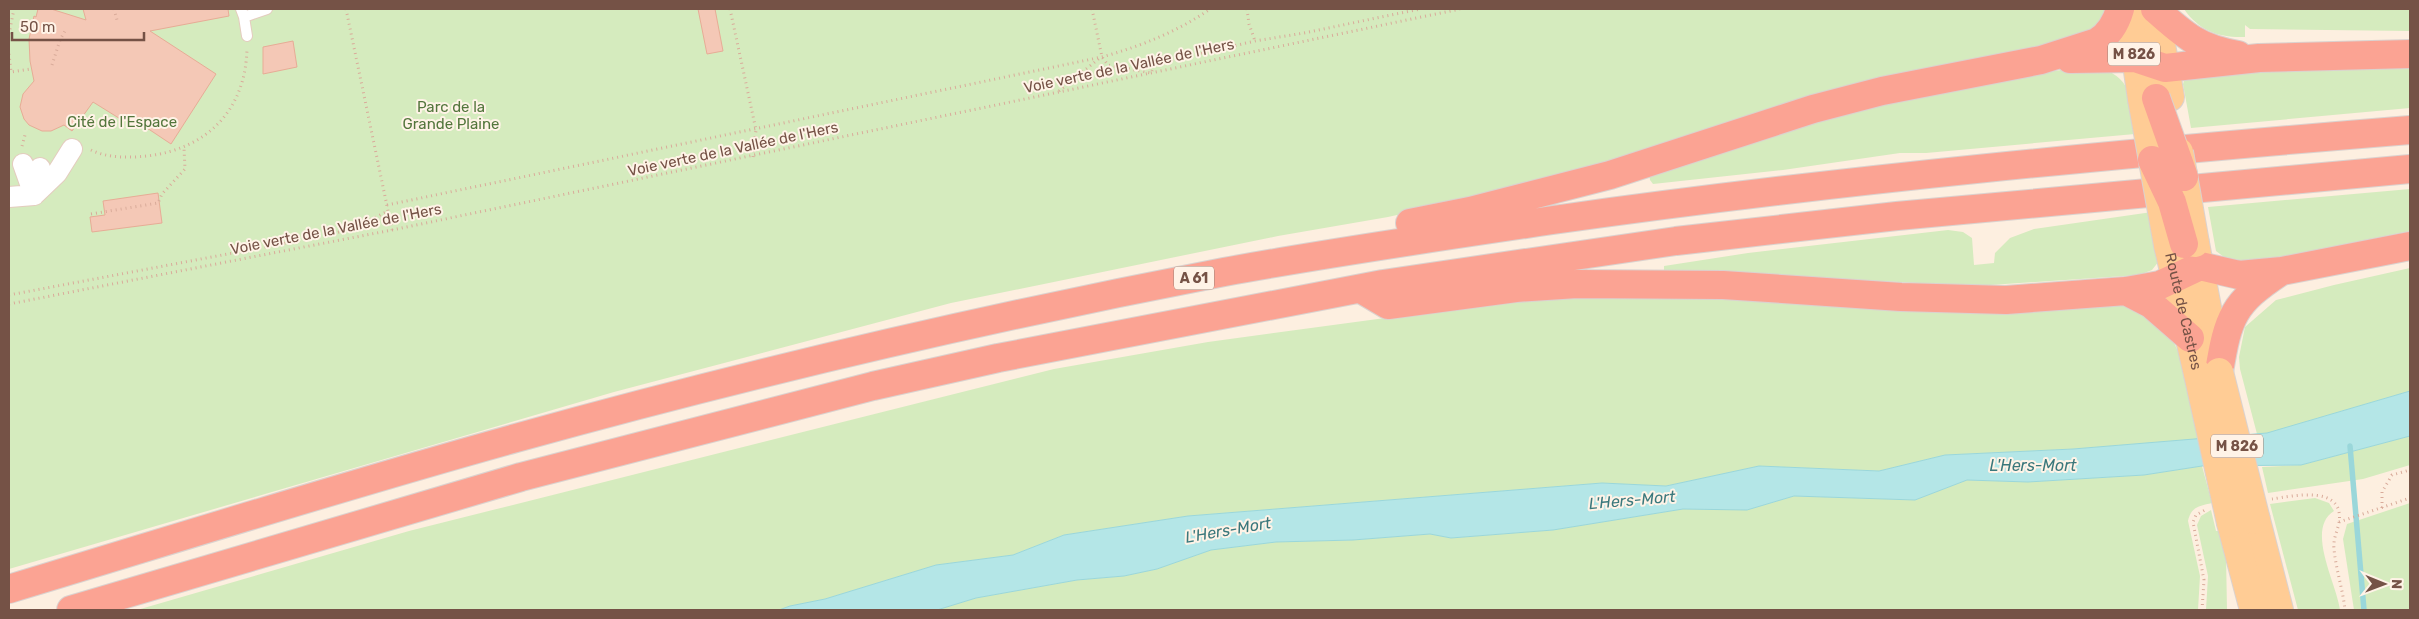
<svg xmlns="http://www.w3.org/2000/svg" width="2419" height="619" font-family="Rubik,sans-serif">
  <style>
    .green { fill: #d5ebbe }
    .water { fill: #b4e6e7; stroke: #9ad7da }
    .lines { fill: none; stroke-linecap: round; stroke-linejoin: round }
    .stream { stroke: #9ad7da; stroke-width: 5.5 }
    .building { fill: #f4c8b6; stroke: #e7ac96 }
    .lane-casing { stroke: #e4ccbf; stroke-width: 12 }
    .street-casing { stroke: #e4ccbf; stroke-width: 22 }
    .primary-casing { stroke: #dbd2cf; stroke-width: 30 }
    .highway-casing { stroke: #dbd2cf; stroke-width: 30 }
    .path { stroke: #d9ab9a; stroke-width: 3; stroke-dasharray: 1 4; stroke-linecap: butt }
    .lane { stroke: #fff; stroke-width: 10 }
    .street { stroke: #fff; stroke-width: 20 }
    .primary { stroke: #ffcc95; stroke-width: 28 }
    .highway { stroke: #fba393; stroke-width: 28 }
    .primary-bridge-casing { stroke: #dbd2cf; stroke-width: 30; stroke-linecap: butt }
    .highway-bridge-casing { stroke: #dbd2cf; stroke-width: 30; stroke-linecap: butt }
    .primary-bridge { stroke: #ffcc95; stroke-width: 28 }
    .highway-bridge { stroke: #fba393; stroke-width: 28 }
    .labels { text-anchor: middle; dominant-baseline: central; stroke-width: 4; stroke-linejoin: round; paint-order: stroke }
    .shield { fill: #fff3e7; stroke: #9e8276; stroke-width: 1 }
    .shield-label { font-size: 14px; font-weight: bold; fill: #755246 }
    .street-label { font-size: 15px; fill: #755246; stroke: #fff3e7 }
    .park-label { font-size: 15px; fill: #53763c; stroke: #fff3e7 }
    .water-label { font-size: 16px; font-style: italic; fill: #3a787c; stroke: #fff3e7 }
  </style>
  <rect width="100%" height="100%" fill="#fdefe0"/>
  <path class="green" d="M9,9H2109L2094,29L2058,45L2003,53L1869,80L1574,176L1388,217L1278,236L951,303L614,392L9,569Z
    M2184,9H2410V31L2250,29L2245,25V37C2220,38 2199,31 2184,9Z
    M2094,65C2108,71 2119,74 2126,87L2135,134L1926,153H1900L1783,170L1653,184L1650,180L1649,174L1798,125L1976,83Z
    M2410,65V108L2191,128L2183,84L2185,78L2191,74Z
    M2410,189V231L2251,263L2228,260L2216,251L2208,207Z
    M2152,212L2159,261L2152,270L2139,275L1976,286L1664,270V266L1748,253L1948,230L1963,232L1972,238L1974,265L1994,263L1995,253L2010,238L2034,229Z
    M2410,268V391L2268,433L2257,434L2240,369L2239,357L2245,327L2276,300L2334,285Z
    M1683,296L2111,305C2120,306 2134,305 2142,308C2185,329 2189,397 2199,439L2073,449L1945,455L1879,471L1759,466L1666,486L1602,483L1188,516L1064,535L1013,555L936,565L825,599L790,606L779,610H137L409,531L1054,369L1208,342L1504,302L1561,297Z
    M2410,436V465L2363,479L2268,493L2262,467L2301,465Z
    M2202,466L2212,503C2199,506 2191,507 2188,521L2200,576L2198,610H937L976,598L1077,580L1124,576L1157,569L1211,550L1276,542L1353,540L1430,534L1451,538L1553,530L1683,509L1747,510L1794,496L1915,500L1967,480L2028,482L2144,475Z
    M2315,498L2329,503L2334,511C2305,529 2337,584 2340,610H2298L2270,504Z
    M2410,503V610H2354L2343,539L2347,524Z
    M2211,510L2216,531H2219L2226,555L2227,610H2206L2208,576L2197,525L2201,516Z"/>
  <path class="water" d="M2410,391V436L2301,465L2202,466L2144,475L2028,482L1967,480L1915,500L1794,496L1747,510L1683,509L1553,530L1451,538L1430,534L1353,540L1276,542L1211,550L1157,569L1124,576L1077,580L976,598L937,610H779L790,606L825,599L936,565L1013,555L1064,535L1188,516L1602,483L1666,486L1759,466L1879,471L1945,455L2073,449L2267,433Z"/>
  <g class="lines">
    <path class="stream" d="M2350,446L2364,610"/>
  </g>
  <path class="building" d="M38,9H51L86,20L83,9H228L229,16L150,31L216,74L171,144L126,114L122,120L93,102L72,131L64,125L51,131H42L29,125L24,119L20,107L23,94L34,81L30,61L29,39L34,16L36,17Z
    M698,9H715L723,51L707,54Z
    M293,41L297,67L263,74V47Z
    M158,193L162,223L92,232L90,217L105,215L103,201Z"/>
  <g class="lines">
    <defs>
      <path id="lane" d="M241,9L244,17L267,9
        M244,17L247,36"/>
      <path id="street" d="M23,164L34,195L57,173L72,149
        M9,197L34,195L40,168"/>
      <g id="primary">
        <path d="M2129,9L2142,99"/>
        <path d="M2155,9L2170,97"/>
        <path d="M2195,243L2219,372"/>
        <path id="s1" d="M2168,245L2198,374"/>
        <path d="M2256,520L2279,610"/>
        <path d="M2231,523L2254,610"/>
      </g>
      <path id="highway" d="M2155,9C2184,35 2198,48 2238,55
        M2070,59L2135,58L2165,68L2259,58L2410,54
        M1410,223L1470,211L1610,175L1813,109L1882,91L2041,60L2097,42C2110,34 2116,23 2120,9
        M1361,289L1388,305L1516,288L1577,284L1723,285L1901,297L2006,300L2126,291L2151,304L2190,338
        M2126,291L2160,285L2200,266L2239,275L2282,271L2410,246
        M2219,372C2228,317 2233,303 2280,272
        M9,589C178,538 346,485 516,438C750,373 986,318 1224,272C1333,252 1443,236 1553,220C1837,180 2124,153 2410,130
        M71,610L521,477L873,386L998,358L1383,284L1676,241L1897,216L2410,169"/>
    </defs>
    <use href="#lane" class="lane-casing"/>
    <use href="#street" class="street-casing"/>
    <use href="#primary" class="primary-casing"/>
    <use href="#highway" class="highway-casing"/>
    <path class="path" d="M114,9L117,20
      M346,9L392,230
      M730,9L756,130L753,157
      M1092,9L1102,57L1108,65L1151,73L1155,64L1255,41L1304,33L1420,9
      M1247,9L1249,24L1255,41
      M9,34L14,9
      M9,54L11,72L31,69
      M52,65L60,40L65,31
      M1059,91L1101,57
      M22,146L25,135
      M91,150C107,158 128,158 147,156C207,149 246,110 247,48
      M387,205L1102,57C1141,46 1177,32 1210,9
      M91,214L158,203L162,194L185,169L184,148
      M9,295L329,235L356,227L388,211
      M9,304L392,230L1460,9
      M2272,499C2293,496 2345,484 2339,523C2337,532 2333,539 2334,549C2336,570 2343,590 2345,610
      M2382,508V492L2392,475L2410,470
      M2339,522L2410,498
      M2202,610L2204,580L2193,522L2196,515L2207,509"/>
    <use href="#lane" class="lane"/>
    <use href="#street" class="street"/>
    <use href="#primary" class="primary"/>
    <use href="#highway" class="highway"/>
    <defs>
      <path id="primary-bridge" d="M2142,99L2168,245
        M2179,152L2195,243
        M2219,372L2256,520
        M2198,374L2231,523"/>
      <path id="highway-bridge" d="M2156,98L2184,177
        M2152,160L2172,202L2184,244"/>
    </defs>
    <use href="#primary-bridge" class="primary-bridge-casing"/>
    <use href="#highway-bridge" class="highway-bridge-casing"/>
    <use href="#primary-bridge" class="primary-bridge"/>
    <use href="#highway-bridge" class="highway-bridge"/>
  </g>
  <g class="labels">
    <g class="shield">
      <rect x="2108" y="42.5" width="52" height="23" rx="4"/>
      <rect x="1174" y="266.5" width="40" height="23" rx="4"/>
      <rect x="2211" y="434.5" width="52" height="23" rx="4"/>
    </g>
    <g class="shield-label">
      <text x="2134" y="54">M 826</text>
      <text x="1194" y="278">A 61</text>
      <text x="2237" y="446">M 826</text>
    </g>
    <g class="street-label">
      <text transform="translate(1129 66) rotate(-12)">Voie verte de la Vallée de l'Hers</text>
      <text transform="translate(733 149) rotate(-12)">Voie verte de la Vallée de l'Hers</text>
      <text transform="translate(336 229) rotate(-11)">Voie verte de la Vallée de l'Hers</text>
      <text stroke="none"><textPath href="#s1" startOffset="68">Route de Castres</textPath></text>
    </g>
    <g class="park-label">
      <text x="451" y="107">Parc de la<tspan x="451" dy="17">Grande Plaine</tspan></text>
      <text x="122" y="122">Cité de l'Espace</text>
    </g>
    <g class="water-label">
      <text x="2033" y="465">L'Hers-Mort</text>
      <text transform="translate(1632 500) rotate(-5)">L'Hers-Mort</text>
      <text transform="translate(1228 530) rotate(-10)">L'Hers-Mort</text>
    </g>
  </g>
  <rect width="2419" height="619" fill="none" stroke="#755246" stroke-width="20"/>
  <g transform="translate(2384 584) rotate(91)" stroke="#fff3e7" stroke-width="4" paint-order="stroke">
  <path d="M0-4L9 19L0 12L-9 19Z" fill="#755246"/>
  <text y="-8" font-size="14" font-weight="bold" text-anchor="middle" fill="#755246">N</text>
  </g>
  <path d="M12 32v8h132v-8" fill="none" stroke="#755246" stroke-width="2.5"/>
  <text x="20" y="32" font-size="15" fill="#755246" stroke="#fff3e7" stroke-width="4" paint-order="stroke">50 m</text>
</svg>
